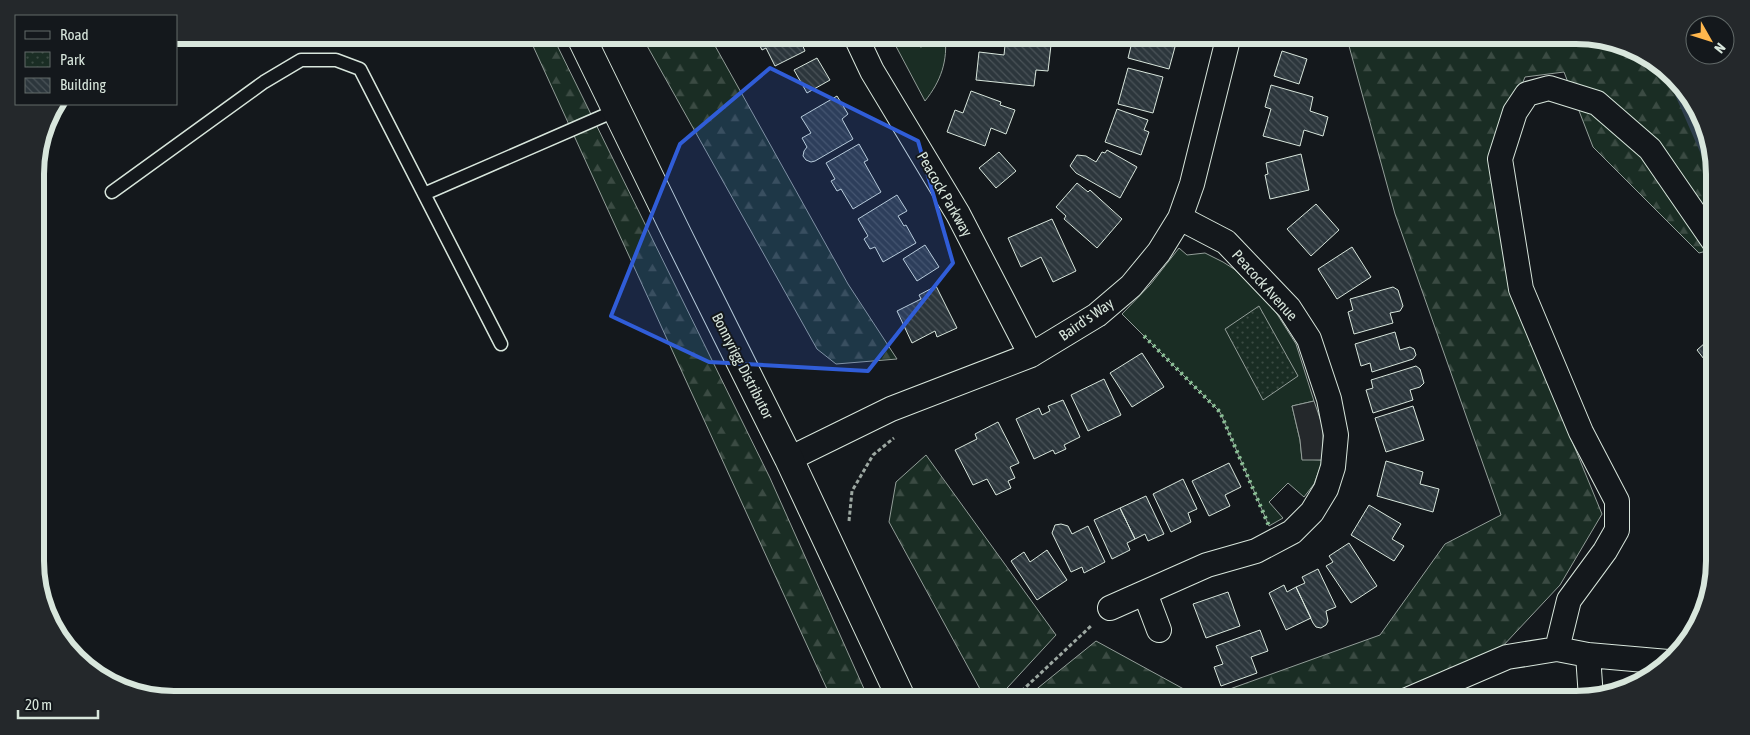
<svg xmlns="http://www.w3.org/2000/svg" width="1750" height="735" font-family="'Asap Condensed',sans-serif">
  <style>
    .grass { fill: #1a2d24; stroke: #939e99 }
    .forest { fill: url(#forest-firs); stroke: #939e99 }
    .park { fill: url(#park-dots); stroke: #939e99 }
    .parking { fill: #24282b; stroke: #939e99 }
    .lines { fill: none; stroke-linecap: round; stroke-linejoin: round }
    .stream { stroke: #2f3f4d; stroke-width: 8 }
    .building { fill: url(#building-back-hatch); stroke: #d8e6dc }
    .lane-casing { stroke: #d8e6dc; stroke-width: 15 }
    .street-casing { stroke: #d8e6dc; stroke-width: 26 }
    .secondary-casing { stroke: #d8e6dc; stroke-width: 30 }
    .path { stroke: #9da8a2; stroke-width: 3; stroke-dasharray: 4 2.5; stroke-linecap: butt }
    .lane { stroke: #14181c; stroke-width: 12 }
    .street { stroke: #14181c; stroke-width: 24 }
    .secondary { stroke: #14181c; stroke-width: 28 }
    .hedge { stroke: #8ac095; stroke-width: 4; stroke-dasharray: 2.5 4; stroke-linecap: butt }
    .marked { fill: #305dd8; fill-opacity: 0.2; stroke: #305dd8; stroke-width: 4; stroke-linejoin: round }
    .labels { text-anchor: middle; dominant-baseline: central; stroke-width: 4; stroke-linejoin: round; paint-order: stroke }
    .street-label { font-size: 15px; fill: #d8e6dc; stroke: #14181c }
    .rim { fill: none; stroke: #d8e6dc; stroke-width: 6 }
  </style>
  <defs>
    <pattern id="forest-firs" width="22" height="20" patternUnits="userSpaceOnUse" patternTransform="scale(1.25)"><rect width="22" height="20" fill="#1a2d24"/><path d="M5 1l3.5 6h-7zM16 11l3.5 6h-7z" fill="#3b4b43"/></pattern>
    <pattern id="park-dots" width="8" height="8" patternUnits="userSpaceOnUse" patternTransform="scale(1.25)"><rect width="8" height="8" fill="#1a2d24"/><path d="M2 2h.1M6 6h.1" fill="none" stroke="#3b4b43" stroke-width="1.8" stroke-linecap="round"/></pattern>
    <pattern id="building-back-hatch" width="6" height="6" patternUnits="userSpaceOnUse" patternTransform="scale(1.25)"><rect width="6" height="6" fill="#2c363c"/><path d="M-1 5l2 2M0 0l6 6M5-1l2 2" fill="none" stroke="#4a5358"/></pattern>
  </defs>
  <rect width="100%" height="100%" fill="#14181c"/>
  <path class="grass" d="M890,35H945C948,61 941,81 925,101Z
    M1179,248L1187,255L1205,253L1223,262L1234,269L1272,306L1296,344L1314,401L1292,406L1300,440L1302,459L1323,460L1314,484L1304,497L1288,483L1269,502L1283,518L1269,526L1220,412L1122,314L1150,285Z"/>
  <path class="forest" d="M528,35H552L770,478L869,700H832Z
    M641,35H709L848,284L897,359L836,364L817,349Z
    M1346,35H1577L1621,42L1686,89L1714,155V249L1699,253L1593,147L1564,72L1525,77L1490,163L1512,295L1602,514L1560,585L1501,648L1376,700H1023L1096,641L1202,699L1380,635L1445,544L1501,515L1395,214Z
    M926,455L1056,635L996,700H986L889,522L896,482Z"/>
  <path class="park" d="M907,35H932L930,43L921,47L912,44Z
    M1259,306L1298,376L1263,400L1225,329Z"/>
  <path class="parking" d="M1314,401L1323,427V460H1302L1300,440L1292,406Z"/>
  <g class="lines">
    <path class="stream" d="M1653,65L1675,85L1714,174"/>
  </g>
  <path class="building" d="M760,35H798L805,51L775,66L766,48L762,50L756,38Z
    M1006,35L1039,38L1038,44L1051,45L1048,71L1036,70L1034,86L976,80L979,52L1004,55Z
    M1121,35H1161L1168,37L1166,44L1175,47L1169,69L1128,58L1131,46L1119,43Z
    M1286,35H1310L1288,41Z
    M1282,51L1307,59L1299,84L1274,76Z
    M817,58L830,80L807,93L794,70Z
    M1128,68L1163,77L1153,113L1118,104Z
    M1271,85L1313,97L1310,111L1328,117L1323,136L1304,130L1300,146L1263,136L1271,109L1265,107Z
    M971,91L1001,102L1000,105L1015,110L1006,134L991,128L985,146L947,132L955,110L963,113Z
    M837,96L848,114L842,119L853,139L815,161L811,162L806,160L803,156L804,151L807,147L802,138L811,133L801,117Z
    M1117,109L1148,120L1144,130L1149,132L1141,155L1105,142Z
    M859,144L868,160L864,162L881,192L853,209L841,189L837,191L831,181L835,179L826,163Z
    M1107,150L1137,167L1120,198L1076,173L1070,166L1077,155L1086,156L1096,162L1102,152L1105,153Z
    M999,152L1016,171L996,188L979,168Z
    M1301,154L1309,190L1270,199L1265,175L1268,174L1266,163Z
    M1077,183L1088,192L1090,190L1122,219L1097,248L1064,219L1066,216L1056,207Z
    M897,195L907,211L898,216L904,226L906,225L916,243L883,262L875,247L870,249L864,239L868,236L858,219Z
    M1316,204L1339,230L1311,256L1287,229Z
    M1052,219L1076,271L1053,282L1041,257L1021,267L1008,238Z
    M925,245L939,267L917,281L903,259Z
    M1352,247L1371,277L1337,299L1318,269Z
    M936,286L957,328L937,337L935,331L912,343L897,311L921,299L919,295Z
    M1393,287L1398,290L1403,306L1400,311L1390,313L1393,323L1354,334L1348,312L1353,310L1350,299Z
    M1395,332L1400,350L1410,347L1414,349L1416,355L1413,359L1372,372L1370,363L1361,366L1355,344Z
    M1714,335V372L1697,350Z
    M1142,353L1164,387L1132,407L1110,373Z
    M1416,366L1420,369L1424,383L1420,387L1410,390L1413,400L1373,413L1366,390L1373,388L1371,380Z
    M1104,379L1121,415L1088,431L1071,395Z
    M1063,400L1080,437L1064,445L1066,449L1055,454L1053,450L1034,459L1016,419L1039,408L1042,415L1050,411L1048,406Z
    M1413,406L1424,440L1386,452L1375,418Z
    M998,422L1019,463L1010,467L1015,478L1008,481L1011,488L996,495L987,479L973,485L955,450L977,439L975,434Z
    M1386,461L1423,472L1420,484L1439,489L1433,512L1377,496Z
    M1229,463L1241,487L1225,495L1230,506L1209,516L1192,481Z
    M1183,479L1197,509L1188,513L1191,522L1171,532L1153,494Z
    M1146,496L1164,534L1148,541L1145,534L1135,539L1120,508Z
    M1369,505L1401,524L1392,539L1404,546L1394,561L1351,535Z
    M1120,508L1135,539L1127,543L1130,550L1112,559L1094,520Z
    M1061,524L1068,526L1072,534L1088,526L1105,562L1084,573L1082,567L1071,572L1052,533L1055,525Z
    M1349,543L1377,586L1351,603L1326,566L1333,562L1329,556Z
    M1047,550L1067,580L1037,600L1011,561L1024,552L1030,562Z
    M1318,569L1336,607L1326,611L1328,621L1326,625L1321,628L1316,627L1313,623L1296,587L1305,583L1302,577Z
    M1284,585L1287,592L1296,587L1311,618L1286,630L1269,593Z
    M1228,592L1240,626L1206,638L1193,604Z
    M1260,630L1268,651L1251,657L1257,673L1221,686L1214,667L1223,664L1216,646Z"/>
  <g class="lines">
    <defs>
      <path id="lane" d="M112,192L264,82L301,60H336L360,69L501,344
        M424,194L617,110"/>
      <path id="street" d="M855,35L872,71L958,214L1031,355
        M789,459L891,409L1031,355L1097,315L1131,286L1159,252L1180,218L1192,184L1229,35
        M1145,593L1159,630
        M1110,608L1207,565L1256,551L1292,532L1312,512L1326,489L1333,467L1336,435L1329,399L1309,339L1289,308L1226,242L1180,218
        M1557,649L1569,600L1605,551L1617,530V501L1581,432L1521,289L1500,159L1515,112L1527,94L1549,88L1597,103L1650,149L1714,242
        M1588,655L1591,698
        M1407,700L1507,657L1557,649L1588,655L1668,662"/>
      <path id="secondary" d="M580,35L678,236L789,459L902,700"/>
    </defs>
    <use href="#lane" class="lane-casing"/>
    <use href="#street" class="street-casing"/>
    <use href="#secondary" class="secondary-casing"/>
    <path class="path" d="M849,521L852,491L873,455L894,438
      M1012,700L1092,625"/>
    <use href="#lane" class="lane"/>
    <use href="#street" class="street"/>
    <use href="#secondary" class="secondary"/>
    <path class="hedge" d="M1144,336L1220,412L1269,526"/>
  </g>
  <path class="marked" d="M770,68L918,141L953,263L868,371L709,362L611,316L680,144Z"/>
  <g class="labels">
    <g class="street-label">
      <text transform="translate(945 194) rotate(60)">Peacock Parkway</text>
      <text transform="translate(1265 285) rotate(48)">Peacock Avenue</text>
      <text transform="translate(1086 319) rotate(-35)">Baird's Way</text>
      <text transform="translate(743 366) rotate(63)">Bonnyrigg Distributor</text>
    </g>
  </g>
  <path d="M0 0H1750V735H0ZM174 44H1576A130 130 0 0 1 1706 174V561A130 130 0 0 1 1576 691H174A130 130 0 0 1 44 561V174A130 130 0 0 1 174 44Z" fill="#24282b" fill-rule="evenodd"/>
  <path class="rim" d="M174 44H1576A130 130 0 0 1 1706 174V561A130 130 0 0 1 1576 691H174A130 130 0 0 1 44 561V174A130 130 0 0 1 174 44Z"/>
  <rect x="15" y="15" width="162" height="90" fill="#14181c" stroke="#626a69"/>
  <rect x="25" y="31" width="25" height="8" fill="#14181c" stroke="#626a69"/>
  <text x="60" y="40" font-size="15" fill="#d8e6dc">Road</text>
  <rect x="25" y="52" width="25" height="15" fill="url(#park-dots)" stroke="#626a69"/>
  <text x="60" y="65" font-size="15" fill="#d8e6dc">Park</text>
  <rect x="25" y="78" width="25" height="15" fill="url(#building-back-hatch)" stroke="#626a69"/>
  <text x="60" y="90" font-size="15" fill="#d8e6dc">Building</text>
  <g transform="translate(1710 40) rotate(129)"><circle r="24" fill="#14181c" stroke="#626a69"/>
  <path d="M0-4L9 19L0 12L-9 19Z" fill="#ffb74d"/>
  <text y="-8" font-size="14" font-weight="bold" text-anchor="middle" fill="#d8e6dc">N</text>
  </g>
  <path d="M18 710v8h80v-8" fill="none" stroke="#d8e6dc" stroke-width="2.5"/>
  <text x="25" y="710" font-size="15" fill="#d8e6dc" stroke="#14181c" stroke-width="4" paint-order="stroke">20 m</text>
</svg>
